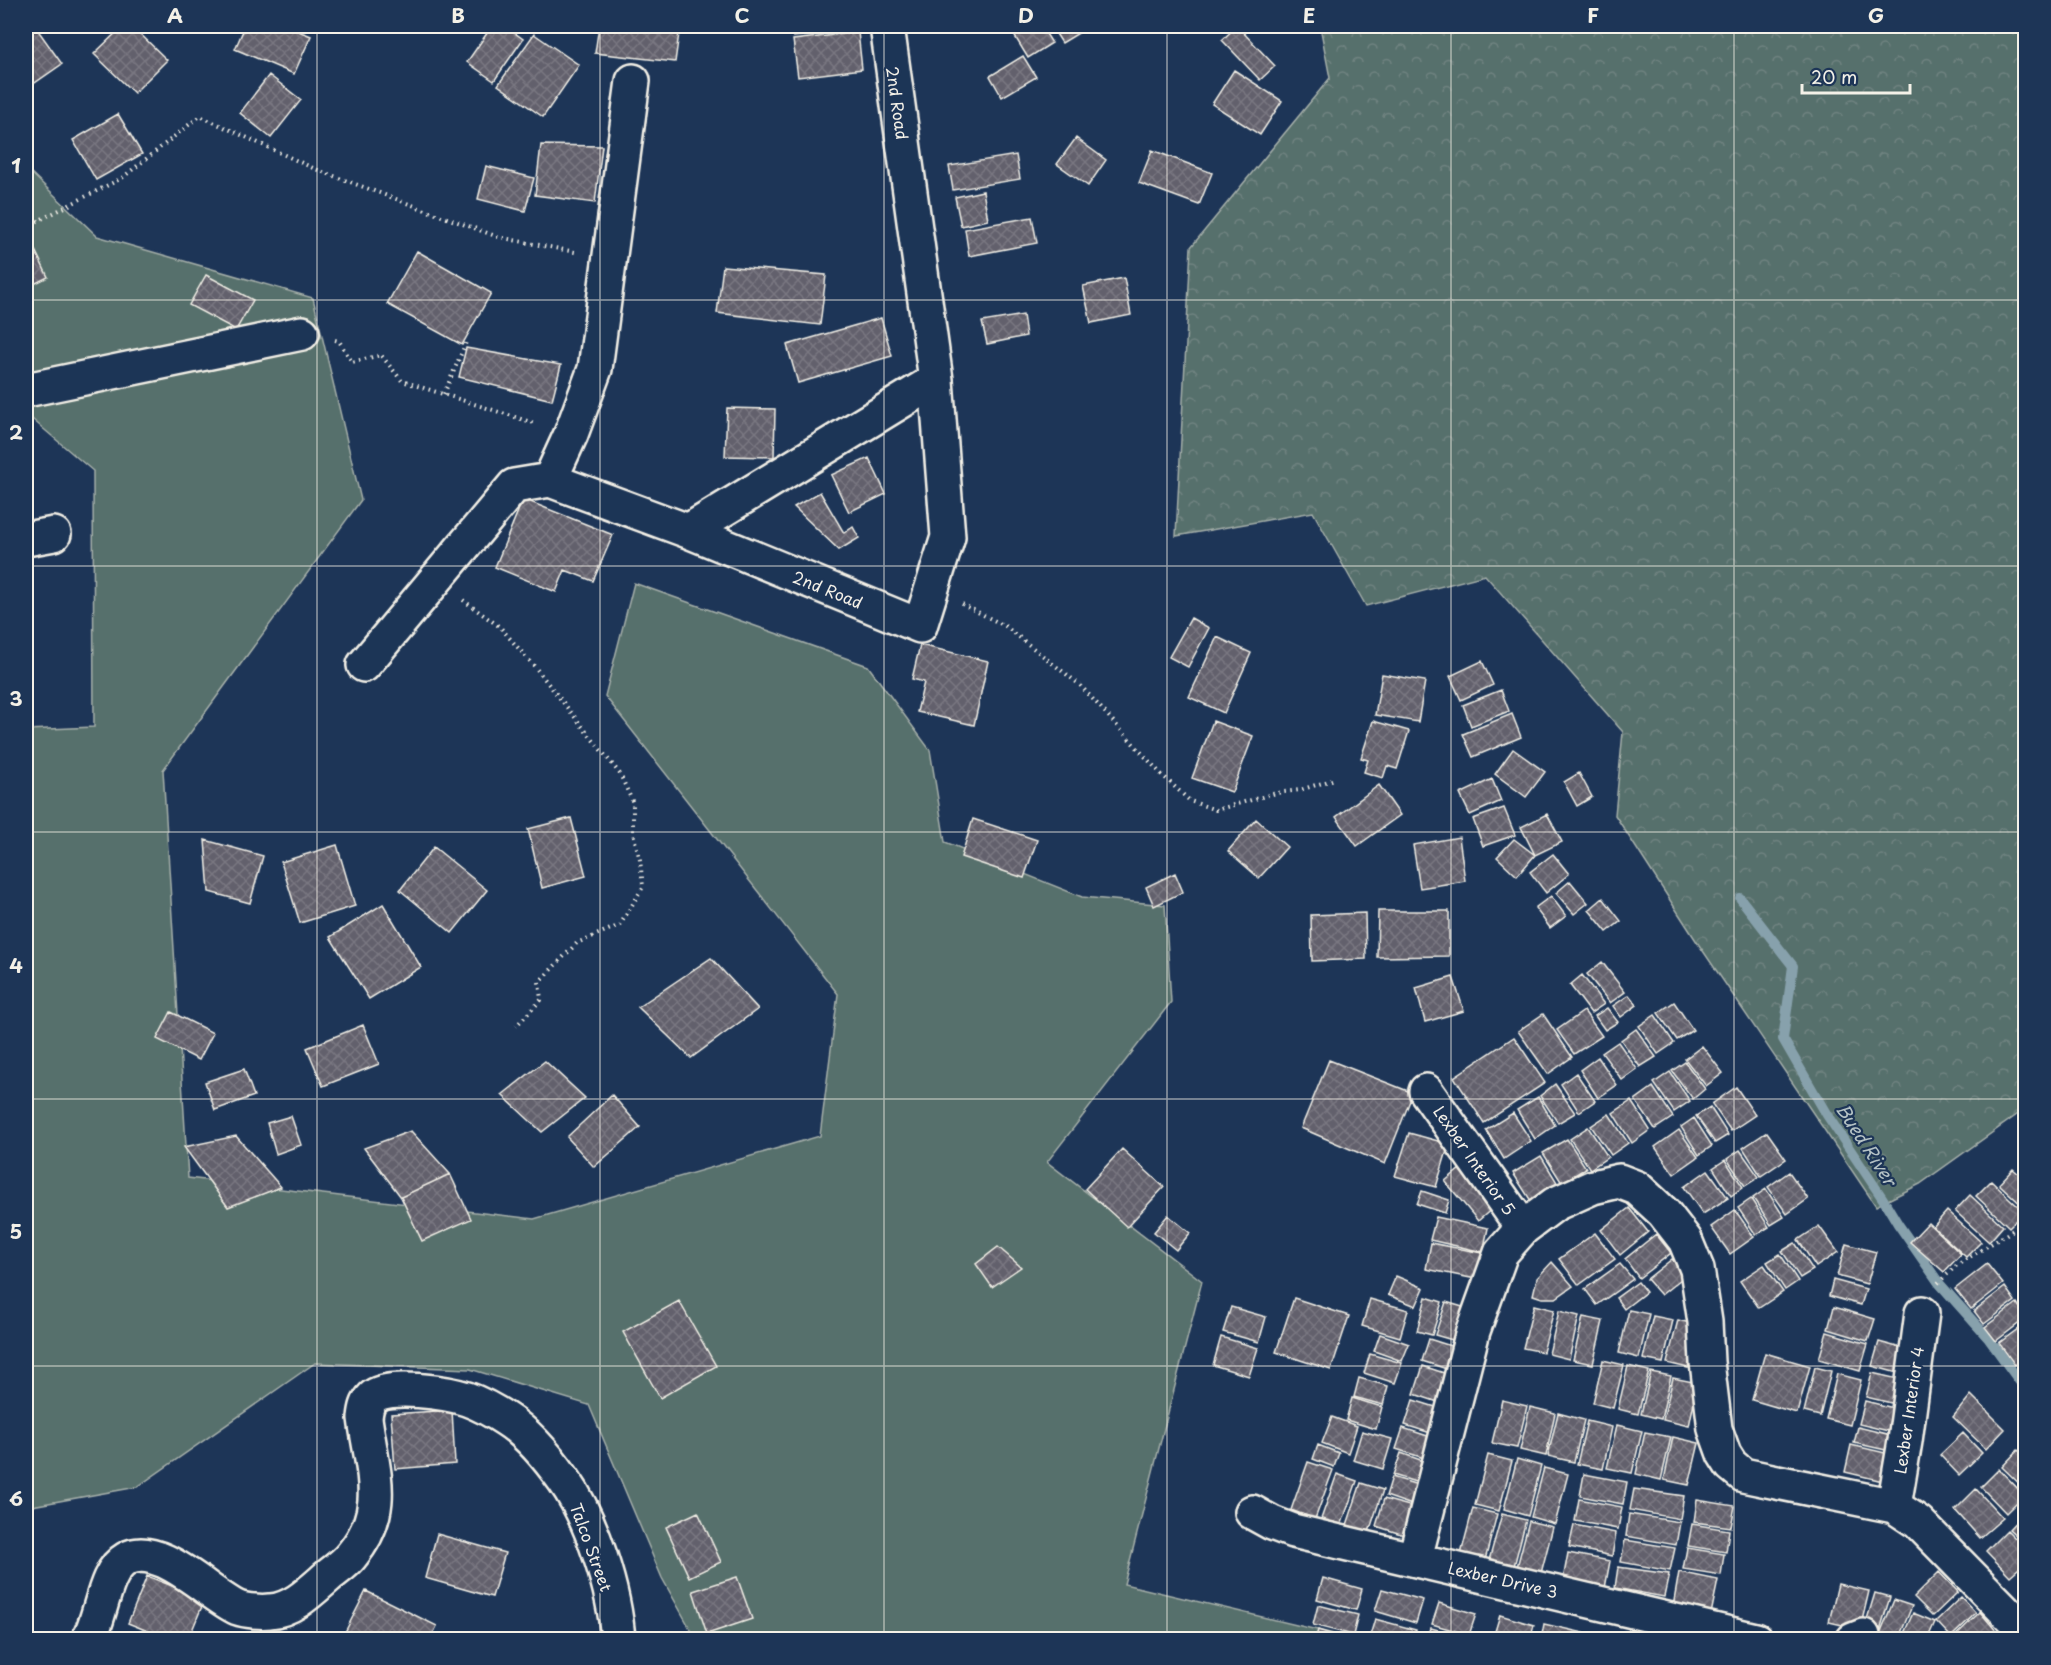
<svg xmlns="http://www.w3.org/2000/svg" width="2051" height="1665" font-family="'Playpen Sans',sans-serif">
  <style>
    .grass { fill: #576f6c; stroke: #a6b0aa; stroke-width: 1.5 }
    .forest { fill: url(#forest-crowns); stroke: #a6b0aa; stroke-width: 1.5 }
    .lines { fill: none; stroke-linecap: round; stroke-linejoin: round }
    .stream { stroke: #87a1ac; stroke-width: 10 }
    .building { fill: url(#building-cross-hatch); stroke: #f4f1e8; stroke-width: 1.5 }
    .minor-casing { stroke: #f4f1e8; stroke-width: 38 }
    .path { stroke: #f4f1e8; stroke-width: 4; stroke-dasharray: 1.5 4.5; stroke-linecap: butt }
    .minor { stroke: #1d3557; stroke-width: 33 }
    .grid { fill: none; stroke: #f4f1e8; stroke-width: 1.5; stroke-opacity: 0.55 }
    .labels { text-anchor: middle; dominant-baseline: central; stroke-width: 4.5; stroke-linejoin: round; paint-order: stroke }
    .street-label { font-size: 16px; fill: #f4f1e8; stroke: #1d3557 }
    .water-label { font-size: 18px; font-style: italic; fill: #b5c2c5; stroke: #1d3557 }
    .neatline { fill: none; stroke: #f4f1e8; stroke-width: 2 }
    .grid-label { font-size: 20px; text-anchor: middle; font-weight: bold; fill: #f4f1e8 }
  </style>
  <defs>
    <pattern id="forest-crowns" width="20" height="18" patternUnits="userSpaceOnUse" patternTransform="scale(1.5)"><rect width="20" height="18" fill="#576f6c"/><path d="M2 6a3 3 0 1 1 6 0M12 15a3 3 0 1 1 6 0" fill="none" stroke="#708481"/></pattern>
    <pattern id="building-cross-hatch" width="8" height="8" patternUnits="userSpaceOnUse" patternTransform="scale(1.5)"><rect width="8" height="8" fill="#62606c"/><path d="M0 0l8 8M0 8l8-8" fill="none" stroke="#797781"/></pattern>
  </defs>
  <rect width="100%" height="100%" fill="#1d3557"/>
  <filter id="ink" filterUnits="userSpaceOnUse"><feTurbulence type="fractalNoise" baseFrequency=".0167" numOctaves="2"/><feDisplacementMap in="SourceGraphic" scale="12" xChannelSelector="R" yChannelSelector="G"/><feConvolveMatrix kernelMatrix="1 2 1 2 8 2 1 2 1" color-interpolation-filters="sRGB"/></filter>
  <g filter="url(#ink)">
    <path class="grass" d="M26,168L97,236L313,298L361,500L163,770L188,1178L534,1219L820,1136L838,994L605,696L634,583L868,666L930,750L945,842L1082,897L1165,905L1171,1002L1047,1162L1202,1281L1124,1584L1355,1639H696L662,1578L589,1405L470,1369L315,1363L137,1487L26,1507V730L94,727L93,471L26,414Z"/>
    <path class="forest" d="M1320,26H2025V1109L1920,1184L1876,1206L1697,942L1615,815L1623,732L1485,575L1366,606L1313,512L1176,536L1191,247L1330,78Z"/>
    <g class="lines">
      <path class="stream" d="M1740,898L1793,966L1783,1039L1827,1115L1883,1199L1898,1224L1939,1283L1989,1339L2026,1390"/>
    </g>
    <path class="building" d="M26,26H35L62,64L26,89Z
      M123,26H132L167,60L134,93L94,54Z
      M245,26H286L311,36L294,74L235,49Z
      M492,26H505L523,39L494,81L467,62Z
      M599,26H680L675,62L595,53Z
      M791,26H861V28L793,37Z
      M1019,26H1041L1052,43L1028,58L1011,30Z
      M1051,26H1090L1062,43Z
      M1237,26L1275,66L1260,80L1222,40Z
      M858,32L862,69L798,77L793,40Z
      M534,34L579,65L543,117L498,85Z
      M1023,56L1036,77L1002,97L990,76Z
      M1234,70L1282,101L1260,135L1212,104Z
      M269,75L301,100L271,138L240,113Z
      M118,114L142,154L96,180L73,140Z
      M1076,138L1106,160L1088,186L1057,164Z
      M541,145L602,146L595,203L535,195Z
      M1152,150L1212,173L1199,205L1139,183Z
      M1016,155L1020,179L953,190L949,166Z
      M486,166L534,178L525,211L478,199Z
      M983,191L988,220L961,226L955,197Z
      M1032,217L1037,243L969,256L965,229Z
      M34,248L48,277L26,288V252Z
      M417,251L491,293L462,345L387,304Z
      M723,266L826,275L820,325L717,313Z
      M206,275L253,300L236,330L189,305Z
      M1124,278L1131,315L1091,323L1083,286Z
      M1023,315L1026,336L987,344L982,322Z
      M881,318L892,356L798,383L787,345Z
      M466,348L561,365L552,400L459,377Z
      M727,408L775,409L774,457L725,456Z
      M869,458L886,494L849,512L831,475Z
      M820,492L844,533L853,527L859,538L839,550L794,507Z
      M523,499L613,535L593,581L565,570L556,592L495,567Z
      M1191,618L1209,628L1188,667L1169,657Z
      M1217,637L1251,653L1224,713L1189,697Z
      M920,645L988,661L974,725L917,712L924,682L912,679Z
      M1482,661L1493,685L1461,700L1450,676Z
      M1382,674L1425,681L1418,722L1375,715Z
      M1501,690L1509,711L1471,726L1463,705Z
      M1512,714L1521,737L1473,757L1463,734Z
      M1213,721L1253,736L1232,792L1192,778Z
      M1373,721L1409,731L1397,769L1387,766L1383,778L1364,772L1368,760L1361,758Z
      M1513,749L1545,772L1526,797L1495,774Z
      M1579,773L1592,797L1577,806L1564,782Z
      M1492,779L1501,801L1470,815L1460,794Z
      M1379,785L1400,815L1357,846L1336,817Z
      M1504,808L1515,835L1483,846L1473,819Z
      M1547,814L1562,842L1535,855L1521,827Z
      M571,818L586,876L542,888L528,829Z
      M973,819L1037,840L1024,878L961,857Z
      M1256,819L1287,847L1259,878L1228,851Z
      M1459,837L1465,881L1420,888L1413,845Z
      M1514,839L1535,855L1517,876L1497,857Z
      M205,840L263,856L250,903L209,892Z
      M337,845L355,906L300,923L281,862Z
      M434,847L487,890L452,933L400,890Z
      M1553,854L1569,874L1546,893L1530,872Z
      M1175,873L1183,892L1154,906L1146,887Z
      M1570,881L1588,903L1574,914L1556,893Z
      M1551,896L1566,916L1550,928L1535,908Z
      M1603,898L1621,921L1607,932L1589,910Z
      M383,904L421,967L369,999L330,937Z
      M1378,911H1449V956L1377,957Z
      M1365,913L1366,959L1312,961L1311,915Z
      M711,958L758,1009L691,1058L638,1007Z
      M1602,962L1625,992L1610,1003L1587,974Z
      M1582,975L1604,1004L1591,1013L1570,985Z
      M1453,977L1464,1011L1425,1022L1416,988Z
      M1629,995L1637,1005L1621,1017L1613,1006Z
      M1674,1002L1693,1030L1677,1040L1658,1013Z
      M1607,1008L1618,1022L1605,1030L1595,1016Z
      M1584,1011L1602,1036L1574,1054L1557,1030Z
      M171,1012L213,1033L199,1060L157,1039Z
      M1543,1014L1572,1057L1548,1074L1518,1031Z
      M1655,1015L1674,1043L1658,1054L1639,1026Z
      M363,1025L379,1064L323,1086L307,1048Z
      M1636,1029L1656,1057L1640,1067L1621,1040Z
      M1514,1037L1545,1083L1484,1123L1454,1077Z
      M1618,1042L1637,1069L1622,1080L1602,1053Z
      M1702,1046L1723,1073L1706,1086L1685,1059Z
      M1598,1057L1617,1085L1598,1098L1580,1070Z
      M1329,1060L1413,1093L1385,1164L1301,1128Z
      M545,1061L585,1098L542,1132L502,1095Z
      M1685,1062L1705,1089L1693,1099L1672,1071Z
      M244,1069L254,1096L215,1110L205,1082Z
      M1670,1072L1690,1101L1674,1112L1654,1083Z
      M1576,1073L1595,1101L1579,1112L1561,1084Z
      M1555,1084L1575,1113L1558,1123L1540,1096Z
      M1653,1087L1673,1117L1655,1129L1635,1100Z
      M1736,1087L1755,1115L1731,1131L1712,1104Z
      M612,1095L640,1127L594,1167L567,1137Z
      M1538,1097L1555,1125L1535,1139L1517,1110Z
      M1631,1101L1650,1130L1632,1143L1613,1113Z
      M1710,1107L1728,1135L1715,1143L1696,1116Z
      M1513,1113L1531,1141L1504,1159L1486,1130Z
      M1609,1114L1628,1143L1611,1155L1591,1126Z
      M291,1116L301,1145L276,1154L267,1123Z
      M1694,1118L1712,1146L1699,1155L1681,1127Z
      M1588,1127L1608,1157L1590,1169L1570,1139Z
      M1679,1130L1698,1157L1674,1174L1655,1147Z
      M411,1131L450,1174L401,1197L364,1148Z
      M1767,1132L1786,1159L1761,1176L1743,1148Z
      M1409,1133L1449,1144L1436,1187L1395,1176Z
      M236,1136L281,1187L228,1207L184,1147Z
      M1567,1139L1586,1168L1562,1183L1543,1153Z
      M1122,1149L1164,1187L1127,1227L1085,1189Z
      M1740,1150L1759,1177L1745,1186L1727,1159Z
      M1541,1156L1558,1184L1531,1201L1513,1173Z
      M1725,1160L1743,1187L1731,1196L1713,1168Z
      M1460,1169L1493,1208L1478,1221L1445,1181Z
      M2013,1169L2026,1180V1209L1999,1184Z
      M1708,1170L1728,1198L1703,1214L1684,1187Z
      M1789,1172L1808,1199L1787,1214L1768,1187Z
      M450,1174L471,1219L422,1241L401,1197Z
      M1991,1181L2024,1212L2009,1227L1976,1196Z
      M1766,1189L1784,1217L1771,1225L1753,1198Z
      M1422,1191L1449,1200L1445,1213L1417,1204Z
      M1970,1195L2003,1226L1989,1242L1955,1211Z
      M1751,1199L1769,1227L1756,1235L1738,1208Z
      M1629,1208L1648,1232L1620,1255L1601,1230Z
      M1735,1210L1754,1237L1730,1254L1711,1227Z
      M1947,1211L1981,1242L1966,1257L1933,1227Z
      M1168,1215L1190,1233L1176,1250L1154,1232Z
      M1436,1217L1488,1228L1483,1252L1430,1240Z
      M1928,1223L1961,1254L1944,1272L1910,1242Z
      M1819,1226L1838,1252L1816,1267L1798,1240Z
      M1595,1233L1615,1259L1579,1285L1559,1259Z
      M1656,1234L1671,1253L1639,1278L1625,1259Z
      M1431,1243L1487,1254L1481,1280L1426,1269Z
      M1795,1243L1813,1270L1800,1278L1782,1251Z
      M1846,1244L1876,1252L1867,1284L1837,1276Z
      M998,1247L1021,1267L992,1287L976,1264Z
      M1780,1254L1798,1281L1785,1290L1767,1262Z
      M1672,1259L1686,1275L1661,1295L1647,1279Z
      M1552,1262L1573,1286L1556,1298H1542L1533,1295L1537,1278Z
      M1620,1264L1633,1279L1597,1305L1585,1289Z
      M1987,1264L2003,1284L1971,1309L1955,1289Z
      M1764,1265L1783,1292L1759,1308L1740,1281Z
      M1396,1276L1424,1288L1416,1306L1388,1295Z
      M1833,1280L1866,1289L1861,1305L1829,1296Z
      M1638,1282L1646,1292L1624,1309L1616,1298Z
      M2005,1287L2015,1301L1984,1324L1974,1311Z
      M1426,1297L1442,1302L1432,1335L1417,1331Z
      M1294,1298L1349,1316L1331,1370L1276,1352Z
      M1370,1299L1408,1310L1400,1337L1362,1326Z
      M679,1301L716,1366L660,1398L623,1332Z
      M1446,1302L1466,1308L1456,1341L1435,1335Z
      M2017,1303L2026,1318L1996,1341L1985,1327Z
      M1534,1305L1554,1310L1543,1352L1523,1348Z
      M1231,1307L1266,1317L1259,1342L1223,1332Z
      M1834,1307L1875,1319L1868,1341L1828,1329Z
      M1629,1310L1649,1314L1639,1358L1619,1353Z
      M1559,1311L1579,1316L1569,1359L1549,1354Z
      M1653,1316L1673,1320L1663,1363L1643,1359Z
      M1583,1317L1603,1321L1593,1364L1573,1360Z
      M1678,1320L1698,1325L1688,1368L1667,1363Z
      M2026,1323V1356L2015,1365L1999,1343Z
      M1827,1332L1868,1344L1860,1371L1819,1359Z
      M1380,1334L1409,1344L1402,1361L1374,1351Z
      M1221,1337L1258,1348L1249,1376L1213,1365Z
      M1429,1339L1454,1347L1447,1369L1422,1361Z
      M1879,1342L1912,1351L1905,1375L1872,1366Z
      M1765,1353L1810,1366L1797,1413L1752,1400Z
      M1370,1354L1402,1363L1395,1383L1364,1373Z
      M1603,1360L1624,1365L1613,1408L1593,1403Z
      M1423,1366L1447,1374L1438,1402L1414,1394Z
      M1628,1366L1649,1371L1638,1414L1618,1409Z
      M1815,1367L1831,1371L1820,1416L1804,1412Z
      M1651,1372L1671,1376L1661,1419L1641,1414Z
      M1872,1373L1907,1381L1900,1405L1866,1397Z
      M1837,1374L1861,1380L1850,1425L1826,1419Z
      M1359,1378L1388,1386L1383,1405L1354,1397Z
      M1673,1378L1698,1383L1689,1426L1663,1420Z
      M1971,1395L2005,1429L1986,1449L1953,1417Z
      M1352,1398L1382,1407L1376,1429L1346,1420Z
      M1413,1400L1442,1409L1434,1434L1405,1425Z
      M1502,1400L1527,1406L1517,1448L1492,1443Z
      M1865,1401L1902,1410L1897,1433L1859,1424Z
      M1530,1407L1555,1413L1546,1456L1520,1450Z
      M452,1410L455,1464L395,1469L391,1414Z
      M1558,1413L1584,1420L1574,1462L1548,1456Z
      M1332,1417L1357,1426L1348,1453L1322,1443Z
      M1587,1421L1612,1427L1603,1469L1577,1464Z
      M1617,1425L1642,1431L1632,1473L1607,1468Z
      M1858,1427L1899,1437L1895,1452L1854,1443Z
      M1403,1428L1434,1438L1427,1459L1396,1449Z
      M1362,1431L1392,1439L1383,1469L1353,1460Z
      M1645,1432L1671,1437L1661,1480L1636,1474Z
      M1963,1433L1982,1453L1959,1475L1940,1455Z
      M1673,1437L1699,1443L1689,1485L1664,1480Z
      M1318,1445L1339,1453L1334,1467L1313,1459Z
      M1851,1445L1894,1455L1887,1482L1845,1472Z
      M2018,1450L2026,1458V1490L2002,1467Z
      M1401,1453L1426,1462L1419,1483L1393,1475Z
      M1488,1455L1512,1461L1499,1511L1475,1505Z
      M1517,1459L1541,1466L1528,1516L1504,1509Z
      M1308,1462L1333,1470L1315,1519L1291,1510Z
      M1544,1468L1568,1474L1555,1524L1531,1517Z
      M1999,1469L2024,1495L2006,1513L1981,1487Z
      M1337,1474L1357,1481L1341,1526L1321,1519Z
      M1584,1474L1627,1482L1623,1504L1580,1496Z
      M1392,1477L1418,1485L1412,1505L1386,1496Z
      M1361,1483L1383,1490L1369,1532L1347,1525Z
      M1634,1489L1684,1496L1680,1519L1630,1510Z
      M1976,1489L2003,1518L1980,1538L1955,1510Z
      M1384,1499L1413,1507L1404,1535L1376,1526Z
      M1579,1499L1622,1507L1618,1529L1575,1521Z
      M1697,1500L1735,1506L1731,1527L1694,1522Z
      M1473,1508L1497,1514L1484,1564L1460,1558Z
      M698,1512L721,1562L689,1577L666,1527Z
      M2025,1512L2026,1513V1544L2009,1529Z
      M1502,1514L1526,1520L1513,1570L1488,1564Z
      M1629,1514L1680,1522L1676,1545L1626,1536Z
      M1529,1521L1553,1527L1540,1577L1516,1571Z
      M1692,1524L1729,1530L1726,1552L1688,1546Z
      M1574,1525L1616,1533L1612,1556L1569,1547Z
      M2007,1530L2026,1549V1562L2010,1576L1986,1551Z
      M437,1534L505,1553L492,1597L425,1578Z
      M1625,1540L1675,1548L1670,1571L1621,1562Z
      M1687,1548L1724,1554L1721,1575L1683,1569Z
      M1568,1553L1610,1561L1605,1588L1563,1580Z
      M1618,1567L1669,1574L1664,1597L1615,1588Z
      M1679,1572L1718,1580L1711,1614L1673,1607Z
      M1939,1572L1958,1592L1933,1616L1914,1597Z
      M147,1576L205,1599L188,1640H170L128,1623Z
      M737,1577L752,1619L707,1634L693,1591Z
      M1323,1578L1362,1589L1356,1610L1317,1599Z
      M1838,1584L1869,1591L1860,1629L1829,1622Z
      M1382,1589L1423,1600L1416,1623L1375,1611Z
      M366,1591L437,1626L430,1640H341Z
      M1875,1593L1890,1597L1880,1630L1865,1626Z
      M1961,1597L1976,1613L1951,1637L1936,1621Z
      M1894,1600L1912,1606L1898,1640H1888L1879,1636Z
      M1439,1603L1476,1614L1469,1635L1432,1624Z
      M1318,1605L1358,1615L1353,1635L1313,1625Z
      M1980,1612L2004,1640H1956L1954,1637Z
      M1913,1613L1935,1622L1927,1640H1901Z
      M1500,1615L1534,1625L1530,1640L1493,1638Z
      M1375,1619L1416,1630L1414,1640L1369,1639Z
      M1544,1624L1584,1633L1582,1640H1541Z
      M1431,1628L1467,1638L1466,1640H1427Z
      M1318,1630L1349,1640H1315Z"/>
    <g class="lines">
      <defs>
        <path id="minor" d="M26,390L302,333
          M550,480L688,531L920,626L948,537L936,380L887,26
          M550,480L571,434L595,369L633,81
          M688,531L936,380
          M26,539L54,534
          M364,665L514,486L550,480
          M1426,1091L1523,1228
          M1894,1506L1905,1441L1922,1313
          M1252,1512L1272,1523L1293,1531L1756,1640
          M1415,1558L1473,1331L1501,1253L1523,1228L1555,1204L1593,1187L1619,1181L1637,1188L1664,1213L1685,1240L1697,1269L1705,1322L1707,1362L1715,1429L1724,1454L1731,1465L1743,1475L1894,1506L1918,1522L2026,1632
          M88,1640C102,1617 103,1572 126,1559C159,1540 210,1596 238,1608C246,1611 261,1612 270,1611C292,1610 311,1591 327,1577C335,1570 345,1564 351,1556C390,1510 372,1471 365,1418C366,1409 367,1403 373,1397C387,1383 449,1393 467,1399C481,1404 495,1412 507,1420C529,1434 549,1459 564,1480C592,1519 615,1592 618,1640
          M1853,1640L1863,1636"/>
      </defs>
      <use href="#minor" class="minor-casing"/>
      <path class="path" d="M26,206L38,221
        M26,227L122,178L200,116L315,169L498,237L575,252
        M335,340L339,341L352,362L381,355L402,381L537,424
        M444,394L467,340
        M463,600L500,627L535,667L620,774L633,803V833L640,860L643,887L620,925L577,943L539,982L541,1000L516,1026
        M962,604L1005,626L1080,685L1161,774L1190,801L1216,810L1276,793L1300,790L1335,779
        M1938,1283L1957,1265L2026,1222"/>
      <use href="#minor" class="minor"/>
    </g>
  </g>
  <path class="grid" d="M317,26V1640M600,26V1640M884,26V1640M1167,26V1640M1451,26V1640M1734,26V1640M26,300H2026M26,566H2026M26,832H2026M26,1099H2026M26,1366H2026"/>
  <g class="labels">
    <g class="street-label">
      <text transform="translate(898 103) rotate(82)">2nd Road</text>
      <text transform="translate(828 589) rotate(22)">2nd Road</text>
      <text transform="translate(1475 1160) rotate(55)">Lexber Interior 5</text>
      <text transform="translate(1908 1410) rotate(-82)">Lexber Interior 4</text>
      <text transform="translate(592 1547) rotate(70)">Talco Street</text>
      <text transform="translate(1503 1579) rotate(13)">Lexber Drive 3</text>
    </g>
    <g class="water-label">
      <text transform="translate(1867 1144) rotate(57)">Bued River</text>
    </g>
  </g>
  <rect width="2051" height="1665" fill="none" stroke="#1d3557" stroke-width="66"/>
  <path d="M1802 84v9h108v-9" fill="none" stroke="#f4f1e8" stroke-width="3"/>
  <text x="1811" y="84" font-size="18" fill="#f4f1e8" stroke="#1d3557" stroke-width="4.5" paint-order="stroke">20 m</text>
  <rect x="33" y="33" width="1985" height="1599" class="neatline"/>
  <g class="grid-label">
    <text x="175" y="23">A</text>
    <text x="458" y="23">B</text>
    <text x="742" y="23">C</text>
    <text x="1026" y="23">D</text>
    <text x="1309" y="23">E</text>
    <text x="1593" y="23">F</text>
    <text x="1876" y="23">G</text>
    <text x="16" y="173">1</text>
    <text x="16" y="440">2</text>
    <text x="16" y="706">3</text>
    <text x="16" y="973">4</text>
    <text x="16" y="1239">5</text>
    <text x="16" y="1506">6</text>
  </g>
</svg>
